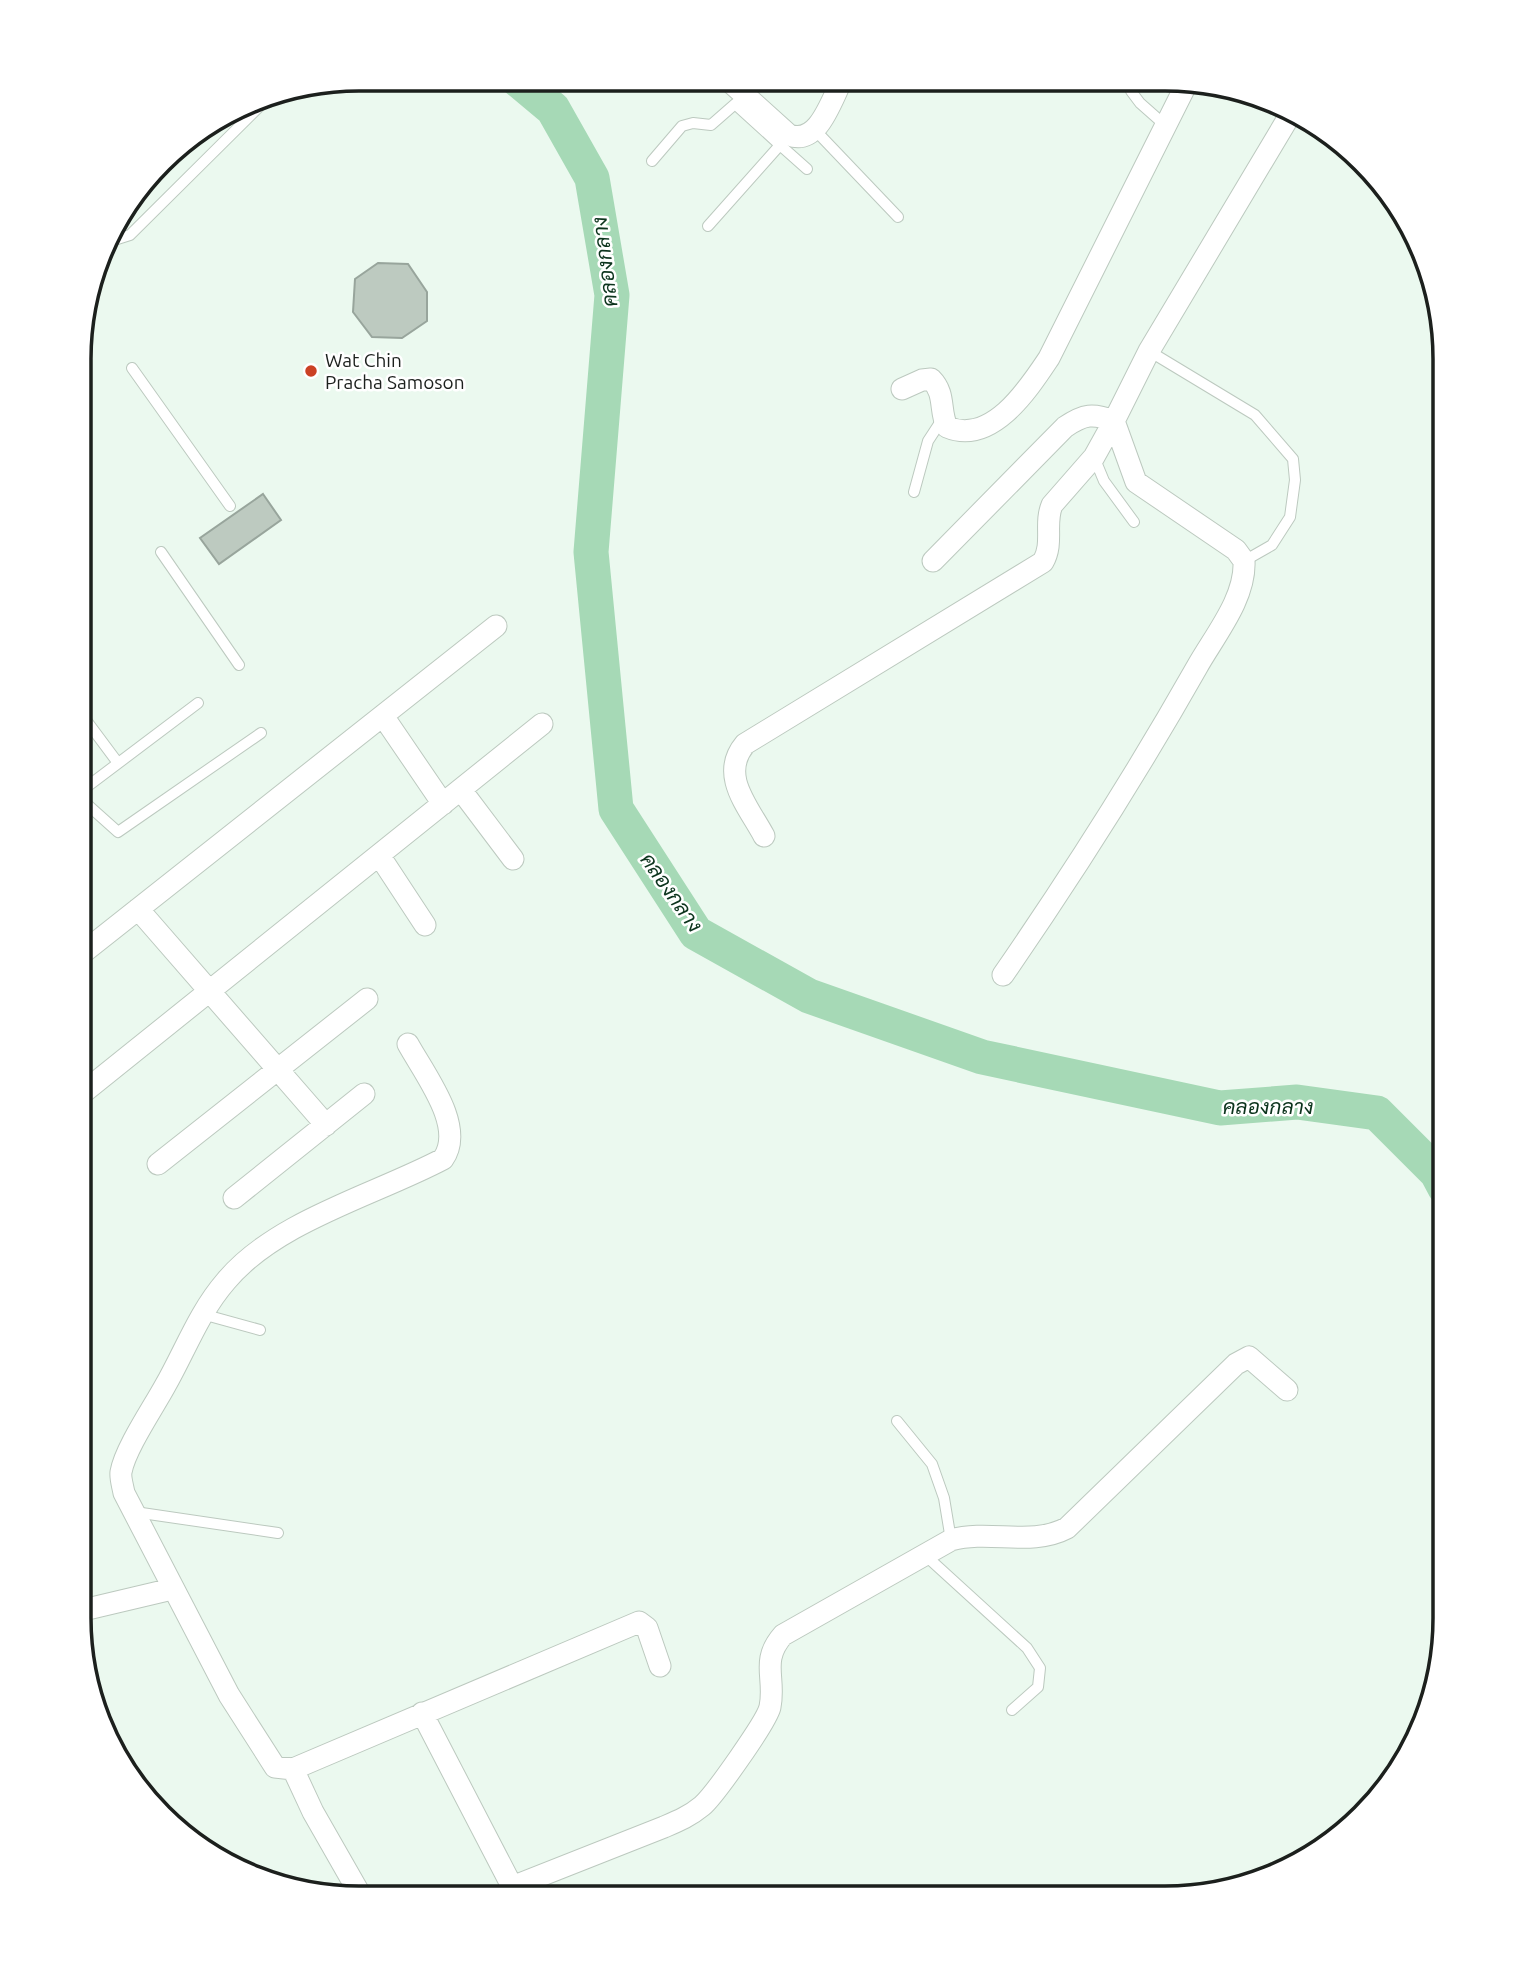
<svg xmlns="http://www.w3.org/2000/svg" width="1524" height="1977" font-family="Ubuntu,Sarabun,sans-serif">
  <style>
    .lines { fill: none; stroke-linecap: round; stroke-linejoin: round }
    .river { stroke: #a6d9b6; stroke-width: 35 }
    .building { fill: #bdcac0; stroke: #98a59c; stroke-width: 2 }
    .service-casing { stroke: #bcc9bf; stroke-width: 12 }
    .minor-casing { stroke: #bcc9bf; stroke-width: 23 }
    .service { stroke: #fff; stroke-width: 10 }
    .minor { stroke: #fff; stroke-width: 21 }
    .poi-dot { fill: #cb4124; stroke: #fff; stroke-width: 2.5 }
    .labels { text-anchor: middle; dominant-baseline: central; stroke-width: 5; stroke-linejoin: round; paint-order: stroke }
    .poi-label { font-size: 19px; fill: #1c201d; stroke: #fff; text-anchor: start }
    .water-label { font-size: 21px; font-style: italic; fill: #0c341d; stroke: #fff }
    .rim { fill: none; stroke: #1c201d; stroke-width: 3.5 }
  </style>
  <rect width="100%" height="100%" fill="#ebf9ef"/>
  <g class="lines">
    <path class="river" d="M517,79L553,109L592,178L612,295L591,552L616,809L696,933L809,996L982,1057L1220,1108L1297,1102L1377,1113L1437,1173L1445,1188"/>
  </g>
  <path class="building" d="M378,263L408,264L427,292V321L402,338L372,337L353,312L355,279Z
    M263,494L281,520L219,564L200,538Z"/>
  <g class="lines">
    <defs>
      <path id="service" d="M1132,81L1131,91L1140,103L1166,126
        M815,130L898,217
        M652,161L682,126L693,123L711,125L735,104L780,145L789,135
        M708,226L780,145L807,169
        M108,242L130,235L273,93
        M1149,351L1255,415L1293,459L1295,480L1290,517L1272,545L1244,561
        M132,368L230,506
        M1094,457L1104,481L1134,522
        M914,492L928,441L943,418
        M161,552L239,665
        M80,712L118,763
        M80,792L198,703
        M80,798L118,832L261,733
        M202,1314L260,1330
        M897,1421L932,1464L944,1498L951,1540
        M135,1512L278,1533
        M925,1555L1027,1648L1040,1668L1038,1687L1012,1710"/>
      <path id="minor" d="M728,80L789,135C818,146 831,101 842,80
        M902,389L922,380L931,379C946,394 939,410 947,427C992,446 1029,388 1049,358L1188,81
        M383,716L443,804
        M461,790L513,859
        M764,836C748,806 719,775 745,744L1043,562C1054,543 1044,524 1052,505L1094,457L1114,421C1093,413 1084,414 1065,427L933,561
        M379,855L425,925
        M138,909L326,1125
        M80,955L496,626
        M1003,975C1072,875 1137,773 1197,667C1215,635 1246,598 1244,561L1236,550L1136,482L1114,421L1149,351L1290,115
        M408,1044C425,1075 466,1127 443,1159C375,1195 276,1221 226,1281C199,1312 185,1351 165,1386C153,1408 125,1449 121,1472C120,1478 123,1487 124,1493L229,1695L275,1767L293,1769L639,1622L647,1628L660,1666
        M85,1091L542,724
        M158,1164L367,999
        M234,1198L364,1094
        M79,1611L172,1589
        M422,1713L517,1896
        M293,1769L313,1812L361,1896
        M512,1887L664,1827C678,1821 690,1816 702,1806C714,1796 767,1721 770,1707C776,1678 760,1661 783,1635L951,1540C990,1529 1031,1547 1067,1528L1236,1364L1249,1357L1287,1390"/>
    </defs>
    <use href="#service" class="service-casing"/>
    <use href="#minor" class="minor-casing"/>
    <use href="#service" class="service"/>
    <use href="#minor" class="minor"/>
  </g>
  <circle class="poi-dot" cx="311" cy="371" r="7"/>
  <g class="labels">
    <g class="poi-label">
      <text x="325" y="360">Wat Chin<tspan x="325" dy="22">Pracha Samoson</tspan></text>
    </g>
    <g class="water-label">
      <text transform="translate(604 262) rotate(-97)">คลองกลาง</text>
      <text transform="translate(672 892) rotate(55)">คลองกลาง</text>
      <text x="1268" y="1106">คลองกลาง</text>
    </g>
  </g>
  <path d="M0 0H1524V1977H0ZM359 91H1165A268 268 0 0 1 1433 359V1618A268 268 0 0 1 1165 1886H359A268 268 0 0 1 91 1618V359A268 268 0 0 1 359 91Z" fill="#fff" fill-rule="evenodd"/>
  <path class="rim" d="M359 91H1165A268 268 0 0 1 1433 359V1618A268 268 0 0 1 1165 1886H359A268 268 0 0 1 91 1618V359A268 268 0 0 1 359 91Z"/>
</svg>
